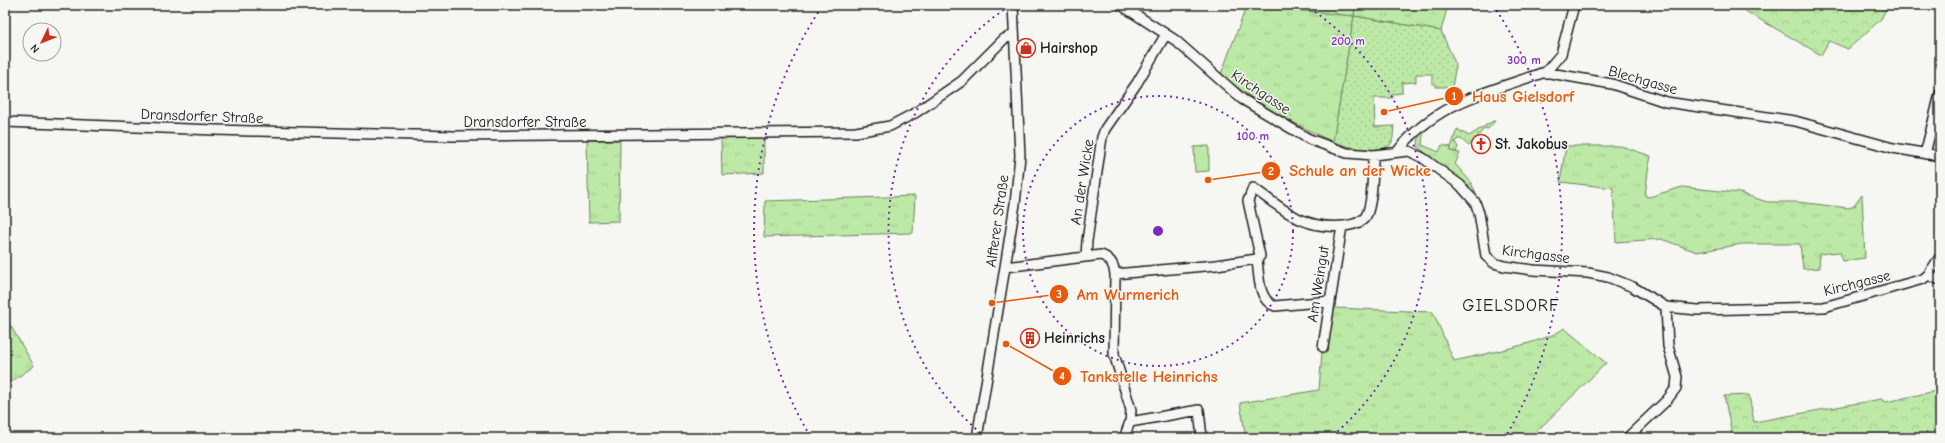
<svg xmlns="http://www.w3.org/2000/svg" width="1945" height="443" font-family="'Comic Neue',sans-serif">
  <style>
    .grass { fill: url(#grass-tufts); stroke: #6c8261 }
    .forest { fill: url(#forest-crowns); stroke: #6c8261 }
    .garden { fill: url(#garden-dots); stroke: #6c8261 }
    .pitch { fill: #bde9a6; stroke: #6c8261 }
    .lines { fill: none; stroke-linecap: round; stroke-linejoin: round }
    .minor-casing { stroke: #1c1c1c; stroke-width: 12 }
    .minor { stroke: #f6f6f2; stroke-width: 9 }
    .ring { fill: none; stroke: #7b2cbf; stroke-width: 2; stroke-dasharray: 2 4 }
    .labels { text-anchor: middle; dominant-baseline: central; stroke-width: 3; stroke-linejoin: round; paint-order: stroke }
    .poi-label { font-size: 15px; font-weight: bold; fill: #1c1c1c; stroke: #f6f6f2; text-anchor: start }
    .street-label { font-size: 15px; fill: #1c1c1c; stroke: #f6f6f2 }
    .quarter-label { font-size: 17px; letter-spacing: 1px; fill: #1c1c1c; stroke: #f6f6f2 }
    .centre { fill: #7b2cbf; stroke: #f6f6f2; stroke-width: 2 }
    .ring-label { font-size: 12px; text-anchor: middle; font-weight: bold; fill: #7b2cbf; stroke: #f6f6f2; stroke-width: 3; stroke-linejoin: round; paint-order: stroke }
    .leader { fill: none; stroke: #e8590c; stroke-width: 1.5 }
    .callout-dot { fill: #e8590c; stroke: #f6f6f2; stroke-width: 1.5 }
    .mark-label { font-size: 12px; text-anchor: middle; font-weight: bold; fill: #fff }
    .callout-label { font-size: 16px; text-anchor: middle; font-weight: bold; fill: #e8590c; stroke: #f6f6f2; stroke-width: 3; stroke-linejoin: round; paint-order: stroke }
  </style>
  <defs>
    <pattern id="grass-tufts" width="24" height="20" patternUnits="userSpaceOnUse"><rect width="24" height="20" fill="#bde9a6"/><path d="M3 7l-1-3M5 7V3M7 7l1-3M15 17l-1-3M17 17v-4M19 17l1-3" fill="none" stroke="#a2c78e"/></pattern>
    <pattern id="forest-crowns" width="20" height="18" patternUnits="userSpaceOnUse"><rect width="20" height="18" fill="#bde9a6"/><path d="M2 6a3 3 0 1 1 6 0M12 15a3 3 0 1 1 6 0" fill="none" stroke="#a2c78e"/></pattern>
    <pattern id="garden-dots" width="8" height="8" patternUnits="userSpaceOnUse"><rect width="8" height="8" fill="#bde9a6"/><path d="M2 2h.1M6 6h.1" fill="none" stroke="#a2c78e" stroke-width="1.8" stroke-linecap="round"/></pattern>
  </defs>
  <rect width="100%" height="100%" fill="#f6f6f2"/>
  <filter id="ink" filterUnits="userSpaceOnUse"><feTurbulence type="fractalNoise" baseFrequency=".025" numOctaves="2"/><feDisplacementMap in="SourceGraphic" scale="8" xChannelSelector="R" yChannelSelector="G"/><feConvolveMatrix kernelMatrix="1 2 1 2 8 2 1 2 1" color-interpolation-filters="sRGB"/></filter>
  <g filter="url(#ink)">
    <path class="grass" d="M1247,5L1354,16L1355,5H1448L1441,31L1354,16L1333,142C1293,123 1255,104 1221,74Z
      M1430,126L1423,135L1422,145L1439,152L1442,145L1451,147L1450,151L1460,153L1455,164L1470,181L1476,193L1418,147L1419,135Z
      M721,137H764V173L722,175Z
      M587,140H620L619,221L589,222Z
      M1566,146H1621L1651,156L1648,171L1645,196L1649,197L1682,187L1740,193L1767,202H1798L1849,208L1854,206L1862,195L1865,258L1842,261L1840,252L1819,254L1820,268L1803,269L1800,244H1742L1697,252L1661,239L1616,242L1613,188L1560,182Z
      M915,196L913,233L764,237L765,201Z
      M1334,308L1433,312L1454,361C1478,355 1549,342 1564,328L1606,363L1530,438H1246L1240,403L1319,390L1322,352H1326Z
      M5,316L34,366L5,386Z"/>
    <path class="forest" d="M1248,5H1355L1354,16Z
      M1735,5H1888L1881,19L1848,49L1829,41L1821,55Z
      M1940,390V438H1733L1724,396L1749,395L1754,422L1881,399L1886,402Z"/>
    <path class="garden" d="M1354,16L1441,31L1456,65L1452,87H1436V84H1432V74H1416V82L1402,83V93L1393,94V98H1374L1375,127L1394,126C1393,132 1394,141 1390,145C1380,155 1344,146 1333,142Z
      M1493,121H1495L1488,129L1485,128L1469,146L1461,139H1458L1455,142L1458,147L1456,152L1450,151L1457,129L1469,136Z"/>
    <path class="pitch" d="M1209,146V171L1195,172L1194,147Z"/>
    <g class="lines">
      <defs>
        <path id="minor" d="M1121,5L1175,40L1242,99L1309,139L1347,153L1373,155L1409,151L1423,158L1460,185L1475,202L1479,213L1486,256L1494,263L1504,266L1533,270L1588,273L1608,277L1633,287L1666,307L1697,310L1824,307L1923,279L1928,275L1940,257
          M1545,73L1561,54L1574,5
          M5,122L215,130L453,136L856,132L890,126L915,113L962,81L1004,39L1014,35
          M1397,152C1436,102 1485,93 1542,73H1550L1612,84L1666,102L1795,121L1893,148L1940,156
          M1925,154L1940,94
          M1086,256L1087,241L1102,137L1105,129L1137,83L1166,34
          M1257,259L1260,256L1248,201L1253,188C1285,210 1303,230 1344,226C1352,225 1362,223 1366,216C1373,204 1373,169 1373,155
          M1005,267L1101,255C1110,258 1114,264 1115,274L1216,265L1257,259C1259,275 1258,301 1275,306L1330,301
          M1115,274L1114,354L1131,410L1130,422L1124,438
          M1928,275L1940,280
          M1323,347L1342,226
          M1130,422L1199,410L1202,438
          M977,438L1005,267L1015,204L1020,156L1013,5
          M1627,438L1667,400L1676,388L1677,377L1668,346L1666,307"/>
      </defs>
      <use href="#minor" class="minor-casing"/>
      <use href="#minor" class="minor"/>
    </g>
  </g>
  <g class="ring">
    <circle cx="1158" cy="231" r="135"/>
    <path d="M985 437A269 269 0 0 1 1011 5M1305 5A269 269 0 0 1 1331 437"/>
    <path d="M810 436A404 404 0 0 1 823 5M1493 5A404 404 0 0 1 1506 436"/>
  </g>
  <defs>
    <symbol id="shop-ring" viewBox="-11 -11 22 22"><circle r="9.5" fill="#f6f6f2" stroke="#c8321e" stroke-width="1.5"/><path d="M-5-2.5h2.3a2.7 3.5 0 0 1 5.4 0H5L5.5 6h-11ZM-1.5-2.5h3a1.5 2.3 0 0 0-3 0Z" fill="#c8321e"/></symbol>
    <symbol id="church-ring" viewBox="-11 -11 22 22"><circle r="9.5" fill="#f6f6f2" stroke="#c8321e" stroke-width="1.5"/><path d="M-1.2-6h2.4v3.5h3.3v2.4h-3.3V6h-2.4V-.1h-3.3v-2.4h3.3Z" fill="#c8321e"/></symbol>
    <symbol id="building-ring" viewBox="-11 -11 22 22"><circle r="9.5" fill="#f6f6f2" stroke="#c8321e" stroke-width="1.5"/><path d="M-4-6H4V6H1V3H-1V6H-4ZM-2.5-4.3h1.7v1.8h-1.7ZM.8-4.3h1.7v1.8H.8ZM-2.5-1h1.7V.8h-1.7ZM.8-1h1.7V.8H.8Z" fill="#c8321e"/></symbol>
  </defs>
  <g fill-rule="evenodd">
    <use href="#shop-ring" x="1015" y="37" width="22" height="22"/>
    <use href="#church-ring" x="1470" y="133" width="22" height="22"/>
    <use href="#building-ring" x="1019" y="327" width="22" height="22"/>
  </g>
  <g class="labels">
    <g class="poi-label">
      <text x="1040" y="48">Hairshop</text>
      <text x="1495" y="144">St. Jakobus</text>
      <text x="1044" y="338">Heinrichs</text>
    </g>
    <g class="street-label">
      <text transform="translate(1643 80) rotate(16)">Blechgasse</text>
      <text transform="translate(1261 92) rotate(34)">Kirchgasse</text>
      <text transform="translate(202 116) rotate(2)">Dransdorfer Straße</text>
      <text x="525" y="122">Dransdorfer Straße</text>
      <text transform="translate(1082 182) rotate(-81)">An der Wicke</text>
      <text transform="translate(997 221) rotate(-82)">Alfterer Straße</text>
      <text transform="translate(1536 254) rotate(7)">Kirchgasse</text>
      <text transform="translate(1857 283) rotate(-14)">Kirchgasse</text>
      <text transform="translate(1318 284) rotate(-81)">Am Weingut</text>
    </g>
    <g class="quarter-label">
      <text x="1511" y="305">GIELSDORF</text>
    </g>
  </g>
  <circle cx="1158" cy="231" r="6" class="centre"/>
  <g class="ring-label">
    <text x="1348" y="45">200 m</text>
    <text x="1524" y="64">300 m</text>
    <text x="1253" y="140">100 m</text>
  </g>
  <path class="leader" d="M1384 112L1454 96M1208 180L1271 171M992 303L1059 294M1006 344L1062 376"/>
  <g class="callout-dot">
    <circle cx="1384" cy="112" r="4"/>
    <circle cx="1208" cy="180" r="4"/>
    <circle cx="992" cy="303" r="4"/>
    <circle cx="1006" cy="344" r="4"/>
    <circle cx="1454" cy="96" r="10"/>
    <circle cx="1271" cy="171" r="10"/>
    <circle cx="1059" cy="294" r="10"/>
    <circle cx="1062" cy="376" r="10"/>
  </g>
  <g class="mark-label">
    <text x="1454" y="100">1</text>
    <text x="1271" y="175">2</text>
    <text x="1059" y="298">3</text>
    <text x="1062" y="380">4</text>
  </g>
  <g class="callout-label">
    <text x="1523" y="102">Haus Gielsdorf</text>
    <text x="1360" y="176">Schule an der Wicke</text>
    <text x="1128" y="300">Am Wurmerich</text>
    <text x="1149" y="382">Tankstelle Heinrichs</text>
  </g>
  <rect width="1945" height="443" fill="none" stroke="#f6f6f2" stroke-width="20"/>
  <rect x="10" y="10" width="1925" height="423" fill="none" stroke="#1c1c1c" stroke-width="1.5" filter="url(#ink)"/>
  <g transform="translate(42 42) rotate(227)"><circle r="19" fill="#f6f6f2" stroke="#9f9f9c"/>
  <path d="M0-3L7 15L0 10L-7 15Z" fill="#c8321e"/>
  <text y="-6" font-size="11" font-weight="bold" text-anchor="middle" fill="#1c1c1c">N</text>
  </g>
</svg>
